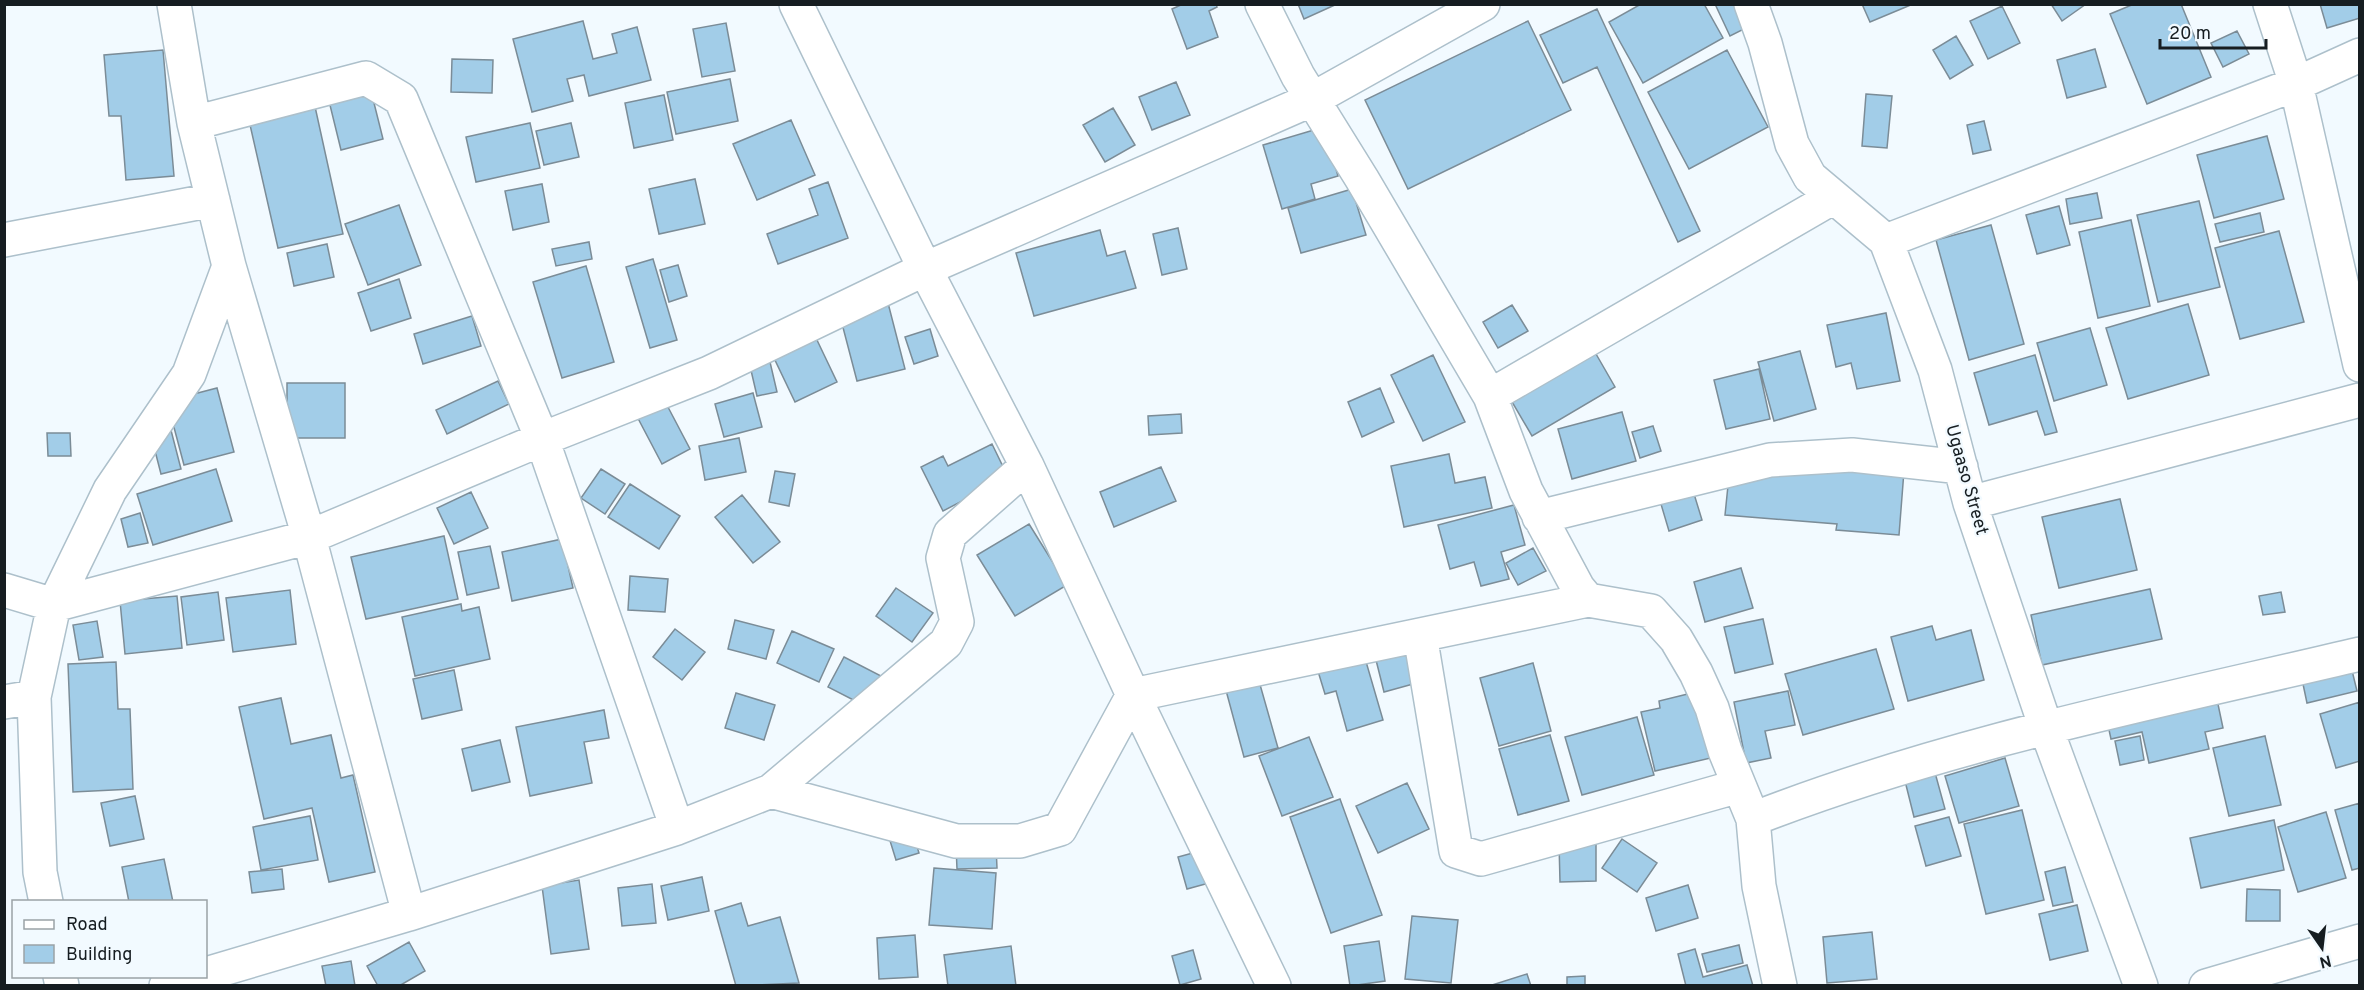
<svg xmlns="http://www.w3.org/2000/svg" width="2364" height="990" font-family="Overpass,sans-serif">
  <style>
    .building { fill: #a2cde8; stroke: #7b8c97; stroke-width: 1.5 }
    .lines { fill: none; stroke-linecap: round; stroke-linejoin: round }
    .street-casing { stroke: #adc0cb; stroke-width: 36 }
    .street { stroke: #fff; stroke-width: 33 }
    .labels { text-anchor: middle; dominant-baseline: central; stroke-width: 4.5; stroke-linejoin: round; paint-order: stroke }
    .street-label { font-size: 18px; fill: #161d21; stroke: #f2faff }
  </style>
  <rect width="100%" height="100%" fill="#f2faff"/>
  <path class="building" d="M1183,4H1216L1217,7L1209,11L1218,37L1187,49L1172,9Z
    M1298,4H1337L1304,19Z
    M1641,4H1704L1723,38L1643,83L1609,22Z
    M1715,4H1737L1748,27L1730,36Z
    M1862,4H1913L1870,22Z
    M2051,4H2086L2062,21Z
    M2134,4H2181L2211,77L2147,104L2110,14Z
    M2320,4H2360V18L2327,28Z
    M2002,6L2020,43L1988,59L1970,21Z
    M1597,9L1700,231L1678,242L1597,67L1563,83L1540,35Z
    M583,21L593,59L617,53L612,34L637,27L651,80L589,96L584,75L567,79L573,101L532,112L513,39Z
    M1528,21L1571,110L1408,189L1365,100Z
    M726,23L735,71L702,77L693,29Z
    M2237,31L2249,54L2223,67L2211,43Z
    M1956,36L1973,65L1950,79L1933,50Z
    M2095,49L2106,87L2067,98L2057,60Z
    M163,50L174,176L126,180L121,116H109L104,55Z
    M1727,50L1768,127L1689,169L1648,92Z
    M452,59L493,60L492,93L451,92Z
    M730,79L738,121L676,134L667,92Z
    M1176,82L1190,115L1152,130L1139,97Z
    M371,91L383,139L341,150L329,101Z
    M1866,94L1892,96L1887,148L1862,146Z
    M664,95L673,140L634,148L625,103Z
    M314,102L343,234L278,248L248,116Z
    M1113,108L1135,145L1105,162L1083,125Z
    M791,120L815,175L757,200L733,144Z
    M1984,121L1991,150L1973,154L1967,125Z
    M530,123L540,168L476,182L466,137Z
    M571,123L579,157L544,165L536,131Z
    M1324,127L1338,176L1311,184L1315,199L1282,209L1263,145Z
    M2267,136L2284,199L2214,218L2197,155Z
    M695,179L705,224L659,234L649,189Z
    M828,182L848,238L778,264L767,234L818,215L809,189Z
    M542,184L549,222L513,230L505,191Z
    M1352,189L1366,235L1301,253L1288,208Z
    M2097,193L2102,218L2070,224L2066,199Z
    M2199,201L2220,287L2158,302L2137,215Z
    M399,205L421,265L368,285L345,224Z
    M2059,206L2070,245L2037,254L2026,215Z
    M2260,213L2264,232L2220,242L2215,224Z
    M2131,220L2150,306L2098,318L2079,232Z
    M1991,225L2024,344L1969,360L1936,240Z
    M1178,228L1187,269L1162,275L1153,234Z
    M1100,230L1107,256L1125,251L1136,288L1034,316L1016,253Z
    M2279,231L2304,322L2240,339L2215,248Z
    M589,242L592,259L556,266L552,249Z
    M327,244L334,277L294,286L287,253Z
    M653,259L677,340L650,348L626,267Z
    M678,265L687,296L669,302L660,270Z
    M586,266L614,362L562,378L533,282Z
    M399,279L411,318L371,331L358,293Z
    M888,303L905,369L857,381L840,316Z
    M2188,304L2209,375L2128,399L2106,328Z
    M1512,305L1528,331L1498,348L1483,322Z
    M1886,313L1900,381L1857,389L1851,363L1836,367L1827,325Z
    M472,316L481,346L423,364L414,334Z
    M2090,328L2107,385L2054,401L2037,343Z
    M930,329L938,356L914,364L905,337Z
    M816,338L837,382L795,402L774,358Z
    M1592,347L1615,387L1532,436L1508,395Z
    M1800,351L1816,409L1774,421L1758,362Z
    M1433,355L1465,422L1423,441L1391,375Z
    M2035,355L2057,432L2045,435L2037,411L1989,425L1974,373Z
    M770,362L777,392L757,396L750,366Z
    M1759,369L1770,419L1726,429L1714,380Z
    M498,381L509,404L447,434L436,410Z
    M287,383H345V438H287Z
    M217,388L234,452L184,465L167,401Z
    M1380,388L1394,422L1362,437L1348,402Z
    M659,390L690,449L662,464L631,405Z
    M753,393L762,427L724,437L715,404Z
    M165,407L181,469L161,474L145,412Z
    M1622,412L1636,461L1572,479L1558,429Z
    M1181,414L1182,433L1149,435L1148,416Z
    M1653,426L1661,451L1640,458L1632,432Z
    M47,433H70L71,456H48Z
    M739,438L746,472L705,480L699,446Z
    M992,444L1008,477L943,511L921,467L943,456L948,466Z
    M1449,454L1455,483L1485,477L1492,508L1404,527L1391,466Z
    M1731,456L1904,471L1899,535L1836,530L1837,524L1725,515Z
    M1161,467L1176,501L1114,527L1100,492Z
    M216,469L232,521L153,545L137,494Z
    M601,469L625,484L605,514L581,498Z
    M775,471L795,474L789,506L769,502Z
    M630,484L680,516L659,549L608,517Z
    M1691,484L1702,520L1669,531L1658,494Z
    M471,492L488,528L454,544L437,508Z
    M742,495L780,542L753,563L715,517Z
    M2120,499L2137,570L2059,588L2042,517Z
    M1514,505L1525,545L1501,552L1509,579L1481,586L1474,562L1450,569L1438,525Z
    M140,513L148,543L128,547L121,519Z
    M1029,524L1067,585L1015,616L977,555Z
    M444,536L458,599L366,619L351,557Z
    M562,539L573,588L512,601L502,552Z
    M490,546L499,588L467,595L458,552Z
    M1533,548L1546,571L1518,585L1506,563Z
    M1741,568L1753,608L1705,622L1694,582Z
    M630,576L668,579L665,612L628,610Z
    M896,588L933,613L912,642L876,616Z
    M2150,589L2162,639L2042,665L2031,615Z
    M290,590L296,644L233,652L226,598Z
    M218,592L224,640L187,645L181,597Z
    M2281,592L2285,612L2263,615L2259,596Z
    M177,596L182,648L125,654L120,601Z
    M461,604L462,611L479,607L490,659L415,676L402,617Z
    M1763,619L1773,664L1735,673L1724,627Z
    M735,620L774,630L766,659L728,649Z
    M97,621L103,657L79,660L73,625Z
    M1932,626L1936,640L1971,630L1984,680L1908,701L1891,637Z
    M675,629L705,652L682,680L653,657Z
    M792,631L834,649L819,682L777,663Z
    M1360,641L1383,720L1347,731L1336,691L1325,694L1313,655Z
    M1413,642L1424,681L1384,692L1374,652Z
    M1876,649L1894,709L1803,735L1785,674Z
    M2348,654L2357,691L2307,703L2299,665Z
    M844,657L883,677L867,707L828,687Z
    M116,662L118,709H130L133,789L73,792L68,664Z
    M1533,663L1551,731L1499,746L1480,678Z
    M454,670L462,710L422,719L413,679Z
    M1257,674L1278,748L1244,757L1224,683Z
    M2215,690L2223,728L2205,732L2209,749L2149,763L2142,732L2111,739L2106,716Z
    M1700,691L1715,757L1655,771L1641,712L1660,708L1659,701Z
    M1788,691L1795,725L1765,731L1771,758L1746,763L1734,702Z
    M736,693L775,705L764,740L725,728Z
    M281,698L291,744L331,735L341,778L353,775L375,872L329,882L312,808L264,819L239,707Z
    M2360,702V761L2336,768L2320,714Z
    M604,710L609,738L584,742L592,783L530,796L516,727Z
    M1637,717L1654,775L1582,795L1565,737Z
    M1550,735L1569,801L1518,815L1499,749Z
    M2140,736L2144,760L2120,765L2115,741Z
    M2265,736L2281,805L2229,816L2213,748Z
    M1309,737L1333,797L1282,816L1259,756Z
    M500,740L510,782L472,791L462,749Z
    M2005,758L2019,806L1959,823L1945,776Z
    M1934,769L1945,809L1914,817L1904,777Z
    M1407,783L1429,829L1378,853L1356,806Z
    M135,796L144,839L110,846L101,803Z
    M1340,799L1382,915L1331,933L1290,817Z
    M2360,803V868L2352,870L2335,810Z
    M2022,810L2044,900L1986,914L1964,824Z
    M2326,812L2346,878L2298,892L2278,827Z
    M310,816L318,860L261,870L253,827Z
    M1949,817L1961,856L1926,866L1915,826Z
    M2274,820L2284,870L2201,888L2190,838Z
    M910,824L919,853L896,860L887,831Z
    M1622,839L1657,863L1637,892L1602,868Z
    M1559,843H1596V881L1560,882Z
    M996,845L997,868L957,869L956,846Z
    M1211,848L1220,880L1187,889L1178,857Z
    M164,859L173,902H129L122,867Z
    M2065,867L2073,902L2053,906L2045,872Z
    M934,868L996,873L992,929L929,925Z
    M282,869L284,889L252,893L249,872Z
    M702,877L709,911L668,920L661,886Z
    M579,880L589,949L551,954L542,886Z
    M652,884L656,923L622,926L618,888Z
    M1688,885L1698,918L1656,931L1646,898Z
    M2247,889L2280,890V921H2246Z
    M741,903L748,926L780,917L799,983L736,986L715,911Z
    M2077,905L2088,951L2050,960L2039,914Z
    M1412,916L1458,920L1451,983L1405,979Z
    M1872,932L1877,979L1827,983L1823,937Z
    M915,935L918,977L879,979L877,938Z
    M1379,941L1385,981L1350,986L1344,946Z
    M409,942L425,971L399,986H378L367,966Z
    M1739,945L1743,963L1707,972L1702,954Z
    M1011,946L1016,986H948L944,955Z
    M1695,949L1703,977L1747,965L1753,986H1686L1678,954Z
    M1193,950L1201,979L1180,985L1172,956Z
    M351,961L355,986H326L322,966Z
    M1527,974L1531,986H1489Z
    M1585,976V986H1567V977Z"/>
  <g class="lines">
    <defs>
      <path id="street" d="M796,4L925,269L1027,466L1133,695L1274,986
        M1262,4L1298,76L1362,179L1490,396L1526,491L1578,588L1588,600L1651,611L1676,639L1696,673L1712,708L1725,751L1753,819L1759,886L1780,986
        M1751,4L1765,43L1792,144L1810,177L1886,241L1935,370L1970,503L2046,728L2141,986
        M2270,4L2296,84L2360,365
        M194,123L366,78L401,99L542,439L677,828
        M4,240L213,200
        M1886,241L2296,84L2360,55
        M229,266L309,537L409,914
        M1490,396L1832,198
        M1970,503L2360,400
        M1539,517L1770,460L1852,455L1961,467
        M4,590L54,605L309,537L542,439L709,373L925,269L1313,99L1483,4
        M1420,635L1456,851L1481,859L1739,786
        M4,702L34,697
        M771,791L956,841H1020L1060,829L1133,695L1588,600
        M1753,819C1948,743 2156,702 2360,654
        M46,902L40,872L34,697L54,605L110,490L189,374L229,266L194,123L174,4
        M206,974L409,914L677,828L771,791L946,643L957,622L943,558L950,534L1027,466
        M60,976L62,986
        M166,986L197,976
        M2206,986L2360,941"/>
    </defs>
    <use href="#street" class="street-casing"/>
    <use href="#street" class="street"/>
  </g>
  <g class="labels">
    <g class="street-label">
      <text transform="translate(1966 480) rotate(74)">Ugaaso Street</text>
    </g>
  </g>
  <rect width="2364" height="990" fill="none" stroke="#161d21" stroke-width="12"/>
  <rect x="12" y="900" width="195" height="78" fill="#f2faff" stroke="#9aa2a6" stroke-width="1.5"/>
  <rect x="24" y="920" width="30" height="9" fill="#ffffff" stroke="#9aa2a6" stroke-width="1.5"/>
  <text x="66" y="930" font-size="18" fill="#161d21">Road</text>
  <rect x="24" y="945" width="30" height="18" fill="#a2cde8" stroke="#9aa2a6" stroke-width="1.5"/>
  <text x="66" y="960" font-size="18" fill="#161d21">Building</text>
  <g transform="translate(2322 948) rotate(166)" stroke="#f2faff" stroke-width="4.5" paint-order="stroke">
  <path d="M0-4.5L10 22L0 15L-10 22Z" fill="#161d21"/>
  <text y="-9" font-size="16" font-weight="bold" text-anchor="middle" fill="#161d21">N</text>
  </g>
  <path d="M2160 39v9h106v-9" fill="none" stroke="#161d21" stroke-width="3"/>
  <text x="2169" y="39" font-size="18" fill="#161d21" stroke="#f2faff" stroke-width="4.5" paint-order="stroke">20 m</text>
</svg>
